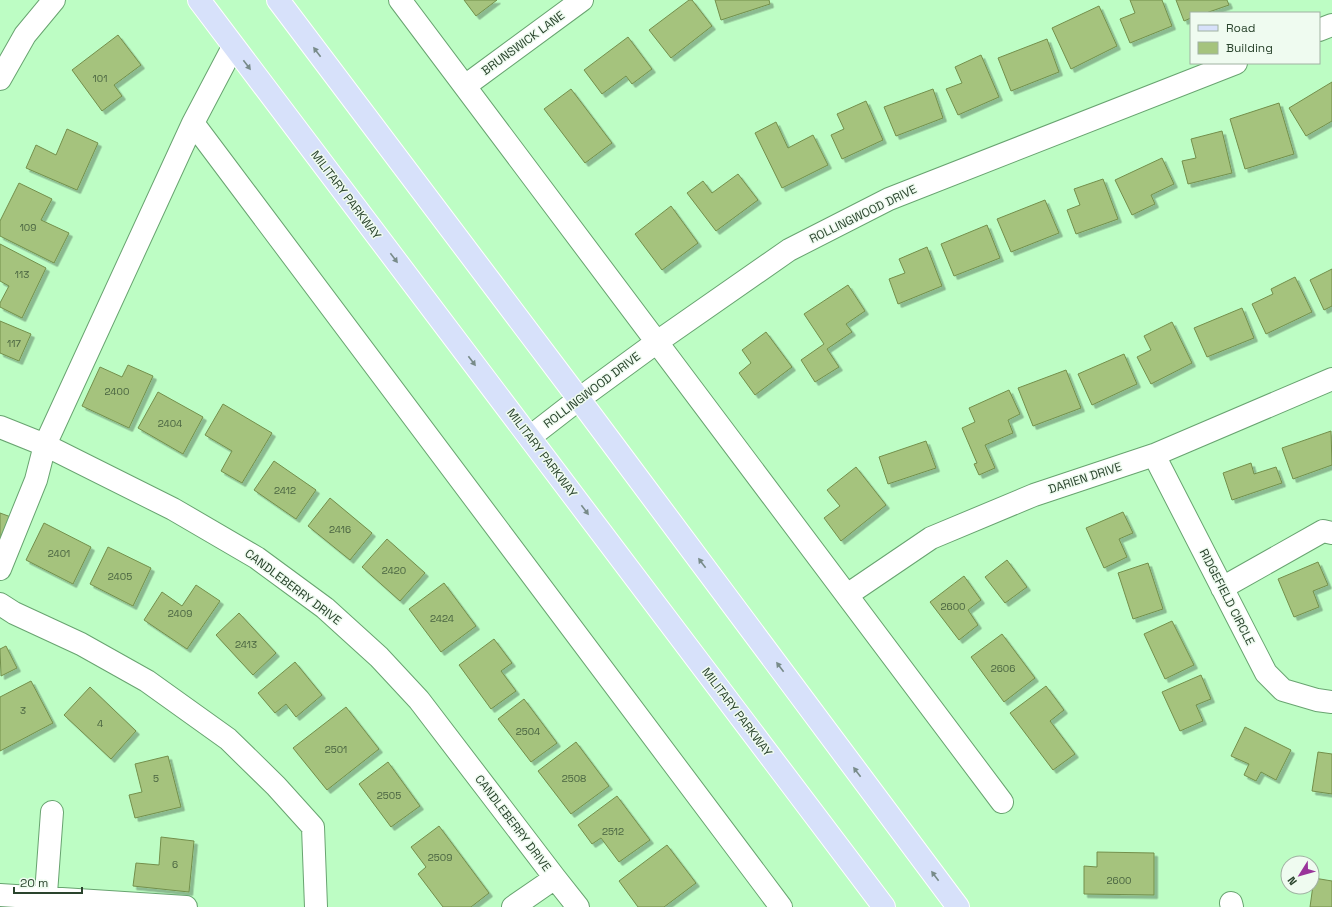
<svg xmlns="http://www.w3.org/2000/svg" width="1332" height="907" font-family="'Space Grotesk',sans-serif">
  <style>
    .building { fill: #a5c37d; stroke: #738f4b; filter: url(#shadow) }
    .lines { fill: none; stroke-linecap: round; stroke-linejoin: round }
    .minor-casing { stroke: #68a470; stroke-width: 24 }
    .major-casing { stroke: #fff; stroke-width: 24 }
    .minor { stroke: #fff; stroke-width: 22 }
    .major { stroke: #d7e1fa; stroke-width: 22 }
    .oneway { fill: #788b89 }
    .labels { text-anchor: middle; dominant-baseline: central; stroke-width: 3; stroke-linejoin: round; paint-order: stroke }
    .number-label { font-size: 10px; fill: #496441 }
    .street-label { font-size: 12px; fill: #2a442d; stroke: #effbf0 }
  </style>
  <defs>
    <filter id="shadow"><feDropShadow dx="3.5" dy="3.5" stdDeviation="0" flood-color="#0004"/></filter>
  </defs>
  <rect width="100%" height="100%" fill="#bdfdc4"/>
  <path class="building" d="M464,0H497L476,16Z
    M689,0H692L712,26L671,58L649,30Z
    M715,0H769L770,4L721,20Z
    M1130,0H1162L1172,26L1130,43L1120,19L1135,13Z
    M1176,0H1227L1229,5L1206,13H1191V18L1184,21Z
    M1099,6L1117,46L1071,69L1052,28Z
    M118,35L141,65L114,85L122,96L102,111L72,70Z
    M628,37L652,69L632,84L626,76L602,94L584,70Z
    M1047,39L1059,72L1011,91L998,58Z
    M981,55L999,97L958,115L946,89L962,83L955,67Z
    M1332,82V121L1306,136L1289,108Z
    M571,89L612,143L585,163L544,109Z
    M933,89L943,118L896,136L884,107Z
    M866,101L883,140L842,159L831,135L844,129L837,114Z
    M1279,103L1294,154L1245,169L1230,119Z
    M776,122L788,148L813,135L828,165L782,188L755,133Z
    M67,129L98,143L77,190L26,168L36,145L56,155Z
    M1222,131L1232,173L1188,184L1182,161L1196,158L1191,139Z
    M1162,158L1174,184L1151,195L1155,204L1132,215L1115,180Z
    M738,174L758,200L716,231L687,193L703,181L712,193Z
    M1103,179L1118,219L1076,234L1067,210L1080,205L1074,189Z
    M19,183L52,199L41,220L69,233L54,263L0,236V221Z
    M1045,200L1059,233L1011,252L997,219Z
    M671,206L698,243L662,270L635,234Z
    M987,225L1000,258L954,276L941,244Z
    M0,244L46,268L22,318L0,307V303L9,286L0,281Z
    M927,247L942,286L898,304L889,279L905,273L899,259Z
    M1332,269V306L1324,310L1310,280Z
    M1295,277L1312,312L1266,334L1252,304L1273,294L1271,289Z
    M848,285L865,311L846,324L852,332L827,349L839,367L815,382L801,360L824,344L804,314Z
    M1242,308L1254,338L1207,357L1194,328Z
    M0,321L31,334L19,361L0,353Z
    M1172,322L1192,363L1151,384L1137,357L1151,350L1144,336Z
    M766,332L792,367L755,395L739,373L751,363L742,350Z
    M1124,354L1137,384L1092,405L1078,374Z
    M128,365L153,376L129,428L82,406L100,367L122,377Z
    M1066,370L1081,408L1033,426L1018,388Z
    M1009,390L1020,414L1008,420L1013,433L985,445L995,468L979,475L974,464L977,463L962,428L975,422L969,408Z
    M158,392L203,417L183,454L138,428Z
    M223,404L272,433L242,483L221,471L232,451L205,435Z
    M1331,431L1332,465L1293,479L1282,448Z
    M926,441L936,468L888,484L879,457Z
    M274,461L316,490L296,519L254,490Z
    M1251,463L1254,474L1276,467L1282,483L1232,500L1223,473Z
    M856,467L886,505L841,541L824,518L840,506L827,490Z
    M330,498L372,533L350,560L308,526Z
    M1123,512L1133,533L1119,539L1127,557L1104,568L1086,528Z
    M0,513L11,517L0,542Z
    M44,523L91,547L73,584L26,560Z
    M387,539L425,573L400,601L362,567Z
    M108,547L151,568L133,606L90,584Z
    M1007,560L1027,587L1005,603L985,577Z
    M1318,562L1328,585L1313,591L1319,607L1294,617L1278,579Z
    M1148,563L1163,609L1133,619L1118,573Z
    M964,576L981,600L968,610L978,625L959,640L930,602Z
    M444,583L476,626L441,652L409,609Z
    M196,585L220,601L187,649L144,620L162,592L182,606Z
    M239,613L276,653L253,675L216,635Z
    M1172,621L1194,665L1165,679L1144,634Z
    M1002,634L1035,678L1004,702L971,657Z
    M494,639L512,663L501,671L516,691L491,709L459,665Z
    M6,646L17,668L1,676L0,649Z
    M295,662L322,695L296,717L286,704L275,713L258,693Z
    M1201,675L1211,699L1196,705L1203,721L1180,731L1162,692Z
    M31,681L53,723L0,751V697Z
    M1046,686L1064,710L1050,721L1075,754L1053,770L1010,713Z
    M90,687L136,731L111,759L64,715Z
    M524,699L557,743L531,762L498,719Z
    M346,707L379,749L327,790L293,748Z
    M1245,727L1291,750L1276,780L1261,772L1256,781L1244,775L1249,764L1231,756Z
    M576,742L609,786L571,814L538,771Z
    M1318,752L1332,754V794L1312,791Z
    M168,756L181,807L135,818L129,795L142,792L135,764Z
    M388,762L420,806L391,827L359,784Z
    M617,796L650,840L619,862L601,838L592,844L578,825Z
    M439,826L489,893L471,907H443L418,874L426,867L411,847Z
    M161,837L194,841L189,892L133,886L136,863L159,865Z
    M667,845L696,883L664,907H638L619,881Z
    M1097,852L1154,853V895L1084,894V866L1097,867Z
    M1314,878L1332,881V907H1310Z"/>
  <g class="lines">
    <defs>
      <path id="minor" d="M400,0L1002,802
        M1319,30L1332,25
        M233,47L193,123L781,907
        M0,79L25,35L54,0
        M465,86L582,0
        M0,427L45,445L173,509L257,558L325,608L379,657L419,700L555,878L578,907
        M530,437L579,399L657,342L789,250L889,199L1236,63
        M1154,455L1266,673L1283,690L1317,700L1332,702
        M0,569L36,480L45,445L193,123
        M1222,588L1323,531L1332,533
        M847,595L931,538L1034,495L1154,455L1332,379
        M0,604L14,613L81,644L147,681L228,739L276,786L313,827L316,907
        M0,895L186,907
        M1231,903L1232,907
        M45,907L52,812
        M513,907L555,878"/>
      <path id="major" d="M199,0L884,907
        M278,0L579,399L958,907"/>
    </defs>
    <use href="#minor" class="minor-casing"/>
    <use href="#major" class="major-casing"/>
    <use href="#minor" class="minor"/>
    <use href="#major" class="major"/>
  </g>
  <defs><path id="oneway-solid" d="M-6-.8H1V-3.2L6.5 0L1 3.2V.8H-6Z"/></defs>
  <g class="oneway">
    <use href="#oneway-solid" transform="translate(317 52) rotate(-127)"/>
    <use href="#oneway-solid" transform="translate(247 65) rotate(53)"/>
    <use href="#oneway-solid" transform="translate(394 258) rotate(53)"/>
    <use href="#oneway-solid" transform="translate(472 361) rotate(53)"/>
    <use href="#oneway-solid" transform="translate(585 510) rotate(53)"/>
    <use href="#oneway-solid" transform="translate(702 563) rotate(-127)"/>
    <use href="#oneway-solid" transform="translate(780 667) rotate(-127)"/>
    <use href="#oneway-solid" transform="translate(857 772) rotate(-127)"/>
    <use href="#oneway-solid" transform="translate(935 876) rotate(-127)"/>
  </g>
  <g class="labels">
    <g class="number-label">
      <text x="100" y="78">101</text>
      <text x="28" y="227">109</text>
      <text x="22" y="274">113</text>
      <text x="14" y="343">117</text>
      <text x="117" y="391">2400</text>
      <text x="170" y="423">2404</text>
      <text x="285" y="490">2412</text>
      <text x="340" y="529">2416</text>
      <text x="59" y="553">2401</text>
      <text x="394" y="570">2420</text>
      <text x="120" y="576">2405</text>
      <text x="953" y="606">2600</text>
      <text x="180" y="613">2409</text>
      <text x="442" y="618">2424</text>
      <text x="246" y="644">2413</text>
      <text x="1003" y="668">2606</text>
      <text x="23" y="710">3</text>
      <text x="100" y="723">4</text>
      <text x="528" y="731">2504</text>
      <text x="336" y="749">2501</text>
      <text x="156" y="778">5</text>
      <text x="574" y="778">2508</text>
      <text x="389" y="795">2505</text>
      <text x="613" y="831">2512</text>
      <text x="440" y="857">2509</text>
      <text x="175" y="864">6</text>
      <text x="1119" y="880">2600</text>
    </g>
    <g class="street-label">
      <text transform="translate(523 43) rotate(-36)">BRUNSWICK LANE</text>
      <text transform="translate(346 195) rotate(53)">MILITARY PARKWAY</text>
      <text transform="translate(863 214) rotate(-26)">ROLLINGWOOD DRIVE</text>
      <text transform="translate(592 390) rotate(-37)">ROLLINGWOOD DRIVE</text>
      <text transform="translate(542 453) rotate(53)">MILITARY PARKWAY</text>
      <text transform="translate(1085 478) rotate(-18)">DARIEN DRIVE</text>
      <text transform="translate(293 587) rotate(37)">CANDLEBERRY DRIVE</text>
      <text transform="translate(1227 597) rotate(63)">RIDGEFIELD CIRCLE</text>
      <text transform="translate(737 712) rotate(53)">MILITARY PARKWAY</text>
      <text transform="translate(513 823) rotate(53)">CANDLEBERRY DRIVE</text>
    </g>
  </g>
  <rect x="1190" y="12" width="130" height="52" fill="#effbf0" stroke="#a0b2a2"/>
  <rect x="1198" y="25" width="20" height="6" fill="#d7e1fa" stroke="#a0b2a2"/>
  <text x="1226" y="32" font-size="12" fill="#2a442d">Road</text>
  <rect x="1198" y="42" width="20" height="12" fill="#a5c37d" stroke="#a0b2a2"/>
  <text x="1226" y="52" font-size="12" fill="#2a442d">Building</text>
  <g transform="translate(1300 875) rotate(233)"><circle r="19" fill="#effbf0" stroke="#a0b2a2"/>
  <path d="M0-3L7 15L0 10L-7 15Z" fill="#99349a"/>
  <text y="-6" font-size="11" font-weight="bold" text-anchor="middle" fill="#2a442d">N</text>
  </g>
  <path d="M14 887v6h68v-6" fill="none" stroke="#2a442d" stroke-width="2"/>
  <text x="20" y="887" font-size="12" fill="#2a442d" stroke="#effbf0" stroke-width="3" paint-order="stroke">20 m</text>
</svg>
